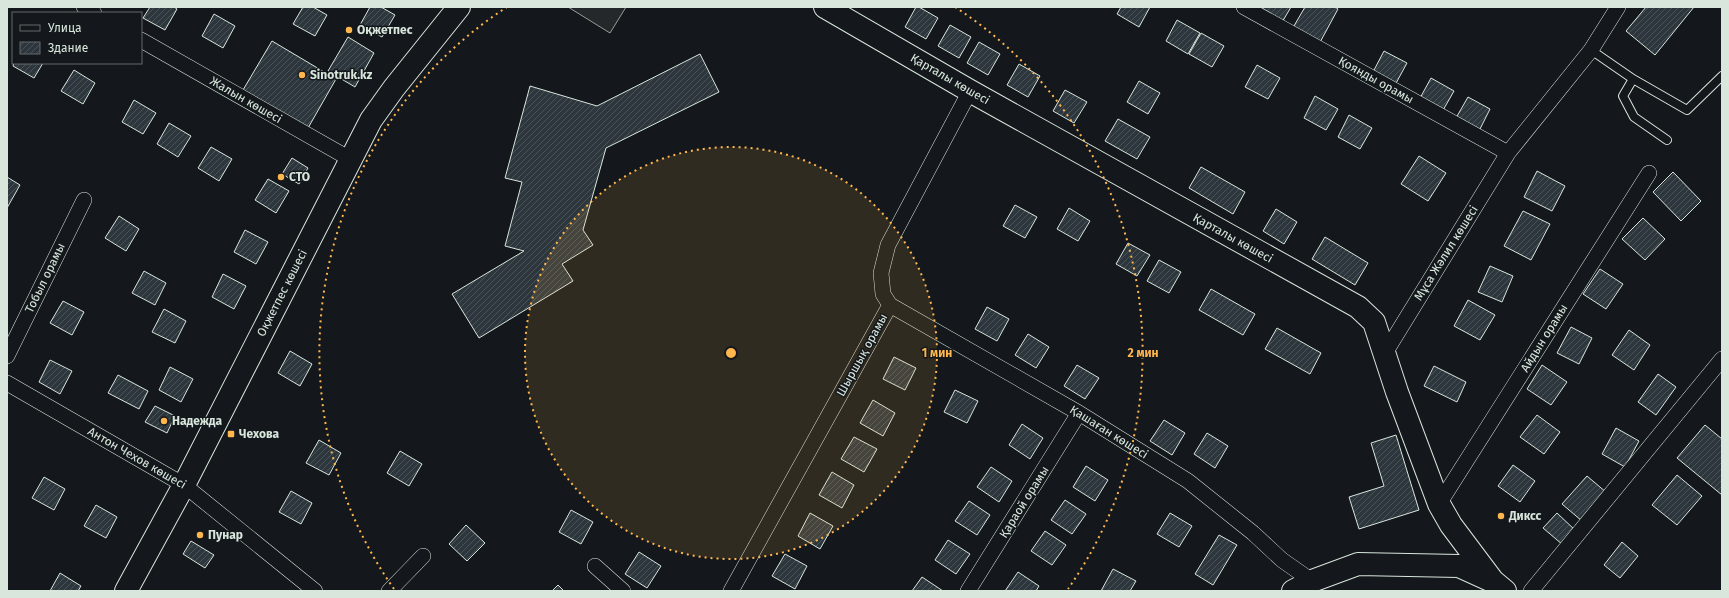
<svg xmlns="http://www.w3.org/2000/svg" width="1729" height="598" font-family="'Fira Sans',sans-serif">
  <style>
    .parking { fill: #24282b; stroke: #939e99 }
    .building { fill: url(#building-hatch); stroke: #d8e6dc }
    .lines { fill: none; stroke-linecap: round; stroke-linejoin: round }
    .lane-casing { stroke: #d8e6dc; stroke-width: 10 }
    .street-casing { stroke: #d8e6dc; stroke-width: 16 }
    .secondary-casing { stroke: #d8e6dc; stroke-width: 24 }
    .lane { stroke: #14181c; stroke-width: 8 }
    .street { stroke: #14181c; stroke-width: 15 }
    .secondary { stroke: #14181c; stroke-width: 22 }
    .ring { fill: none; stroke: #ffb74d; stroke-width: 2; stroke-dasharray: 2 4 }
    .poi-dot { fill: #ffb74d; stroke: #14181c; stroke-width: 1.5 }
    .labels { text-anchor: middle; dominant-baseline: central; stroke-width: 3; stroke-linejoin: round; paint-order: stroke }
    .poi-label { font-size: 12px; font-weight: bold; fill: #d8e6dc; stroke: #14181c; text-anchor: start }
    .street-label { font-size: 12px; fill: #d8e6dc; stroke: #14181c }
    .centre { fill: #ffb74d; stroke: #14181c; stroke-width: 2 }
    .ring-label { font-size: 12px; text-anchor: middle; font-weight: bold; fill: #ffb74d; stroke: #14181c; stroke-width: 3; stroke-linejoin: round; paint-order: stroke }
  </style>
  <defs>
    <pattern id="building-hatch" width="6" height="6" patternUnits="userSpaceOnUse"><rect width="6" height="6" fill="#2c363c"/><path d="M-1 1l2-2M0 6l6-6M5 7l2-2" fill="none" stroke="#4a5358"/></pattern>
  </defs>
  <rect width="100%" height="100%" fill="#14181c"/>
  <path class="parking" d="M568,7H626L610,33Z"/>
  <path class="building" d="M150,7H174L177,9L165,30L143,18Z
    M303,7H313L327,15L315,36L293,24Z
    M370,7H381L395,15L382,37L360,25Z
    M916,7H919L938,18L926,39L905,27Z
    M1121,7H1150L1139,27L1117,14Z
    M1258,7H1291L1281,24Z
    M1305,7H1335L1338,9L1318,46L1291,31Z
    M1646,7H1694L1655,55L1626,31Z
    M214,14L235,26L223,48L202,36Z
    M1177,20L1200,33L1188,54L1166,41Z
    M950,25L971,37L959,58L938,46Z
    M1201,33L1224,46L1212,67L1189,54Z
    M348,37L374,53L355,87L328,71Z
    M272,41L336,79L308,128L243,90Z
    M979,42L1000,54L988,75L967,63Z
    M1384,51L1407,63L1395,85L1373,72Z
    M700,54L719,92L606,148L583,230L593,245L562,264L573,281L479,338L452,294L524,251L505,246L522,182L505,178L530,86L597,106Z
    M14,63H43L34,78L13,66Z
    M1019,64L1040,76L1028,97L1007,85Z
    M1257,65L1280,78L1268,99L1245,87Z
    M74,70L95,83L83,104L61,91Z
    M1431,78L1454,91L1442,112L1419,100Z
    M1139,81L1160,93L1148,114L1127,102Z
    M1065,90L1087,102L1074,123L1053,111Z
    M1315,96L1338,109L1326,130L1304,118Z
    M1468,97L1490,109L1479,131L1456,118Z
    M134,100L156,113L143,134L122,122Z
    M1349,115L1372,128L1360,149L1338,137Z
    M1118,119L1150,137L1137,159L1105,141Z
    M169,123L191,136L178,157L157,144Z
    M211,147L232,159L219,181L198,168Z
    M1419,156L1446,173L1428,201L1401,184Z
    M292,158L308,168L299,184L282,174Z
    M1201,167L1245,192L1233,214L1189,188Z
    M1537,171L1565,186L1552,211L1524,197Z
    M1673,172L1701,201L1681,221L1653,192Z
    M7,177L20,185L7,208Z
    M268,179L289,191L276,213L255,200Z
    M1015,205L1037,217L1025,238L1003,226Z
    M1069,208L1090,221L1078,241L1057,229Z
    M1276,209L1297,222L1284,244L1263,231Z
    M1523,211L1550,224L1531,260L1504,246Z
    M119,216L139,229L126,251L105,238Z
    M1643,218L1665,239L1645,260L1622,239Z
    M245,230L268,242L256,264L234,252Z
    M1325,237L1368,263L1355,285L1312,259Z
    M1128,243L1150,255L1137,276L1116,264Z
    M1159,260L1181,272L1169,293L1147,281Z
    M1490,266L1513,276L1502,302L1478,292Z
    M1600,269L1623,284L1606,309L1583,294Z
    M144,271L166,283L155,305L132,293Z
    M223,274L246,286L234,309L212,297Z
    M1211,289L1255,314L1243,335L1199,310Z
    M1468,300L1495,315L1480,340L1454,326Z
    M63,301L84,312L72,335L50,323Z
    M987,307L1009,319L997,341L975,329Z
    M164,309L186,321L175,343L152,332Z
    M1571,327L1592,338L1579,364L1557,353Z
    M1277,328L1321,353L1310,374L1265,349Z
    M1629,330L1650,345L1634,370L1612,355Z
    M1028,334L1049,347L1036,368L1015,355Z
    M290,351L312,364L300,386L278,373Z
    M894,357L916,368L905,390L883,379Z
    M50,360L72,371L60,394L39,382Z
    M1077,365L1099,378L1085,399L1064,386Z
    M1542,365L1567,382L1551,405L1527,389Z
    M1434,366L1466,382L1457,402L1424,386Z
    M170,367L193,379L181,402L159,390Z
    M1658,374L1676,387L1656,415L1638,402Z
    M118,375L148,391L139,409L108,393Z
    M955,390L978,401L967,423L944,412Z
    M873,400L895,413L883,436L860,423Z
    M155,406L175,416L167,433L145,422Z
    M1537,415L1560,432L1544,454L1520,437Z
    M1164,420L1185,433L1172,455L1150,441Z
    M1022,424L1043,438L1030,459L1009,445Z
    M1705,425L1722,439V495L1677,458Z
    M1616,428L1639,441L1625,467L1602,454Z
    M1207,433L1228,446L1215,468L1194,454Z
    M1396,435L1419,510L1359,529L1349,497L1384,486L1371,443Z
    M854,437L877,449L864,472L841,459Z
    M319,440L341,453L329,475L306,463Z
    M400,451L422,464L409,486L387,473Z
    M1513,465L1535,481L1520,502L1498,486Z
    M1086,466L1108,480L1095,501L1073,487Z
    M991,467L1012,481L999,502L977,487Z
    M832,472L854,485L842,508L819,495Z
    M1677,475L1702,496L1677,525L1652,505Z
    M1587,476L1607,493L1582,521L1562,504Z
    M44,477L65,489L54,510L32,498Z
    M291,491L312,503L301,524L279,512Z
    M1065,500L1086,514L1072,534L1051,520Z
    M969,501L990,515L977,535L955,521Z
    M96,505L117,517L106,538L84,526Z
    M571,510L593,522L581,544L559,532Z
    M810,513L833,526L820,549L798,536Z
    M1170,513L1192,526L1179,547L1157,534Z
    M1557,513L1576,531L1563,545L1543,528Z
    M466,525L485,543L467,561L449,544Z
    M1045,531L1066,545L1052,565L1031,551Z
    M1219,535L1237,545L1213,585L1195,574Z
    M948,540L970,554L956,574L935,560Z
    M191,541L214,555L205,568L183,554Z
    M1622,542L1638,556L1620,578L1604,565Z
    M639,552L661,566L647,588L625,574Z
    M785,554L807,566L795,589L772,576Z
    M1113,569L1136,581L1130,591H1101Z
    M1018,572L1039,586L1036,591H1005Z
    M60,573L81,586L78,591H50Z
    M922,577L943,591H912Z
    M558,585L564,591H552Z"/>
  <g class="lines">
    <defs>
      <path id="lane" d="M1591,50L1633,79L1687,110L1722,76
        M1633,79L1623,96L1634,117L1667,140"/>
      <path id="street" d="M84,7L94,13
        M1244,7L1508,153
        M141,40L350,159
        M890,305L1079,413L1188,481L1253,533L1282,560L1312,581
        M1385,353L1508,153L1591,50L1618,7
        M7,356L84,200
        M7,383L184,485L315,591
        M1439,504L1649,173
        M595,566L623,591
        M389,591L423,556
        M731,591L890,305L883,294L881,273L888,245L970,91
        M968,591L1079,413
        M1531,591L1722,359"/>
      <path id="secondary" d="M825,7L970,91L1358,307L1374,322L1397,392L1439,504L1451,525L1493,581L1505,591
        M126,591L184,485L371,120L394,88L459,7
        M1293,591L1312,581L1358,564L1459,566L1492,581"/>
    </defs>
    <use href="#lane" class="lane-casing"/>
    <use href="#street" class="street-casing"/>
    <use href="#secondary" class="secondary-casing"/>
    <use href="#lane" class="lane"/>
    <use href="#street" class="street"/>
    <use href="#secondary" class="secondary"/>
  </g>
  <circle cx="731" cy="353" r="206" fill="#ffb74d" fill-opacity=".12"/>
  <g class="ring">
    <circle cx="731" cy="353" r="206"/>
    <path d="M394 589A412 412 0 0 1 507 7M955 7A412 412 0 0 1 1068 589"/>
  </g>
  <g class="poi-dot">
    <circle cx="349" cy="30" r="4"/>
    <circle cx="302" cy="75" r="4"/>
    <circle cx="281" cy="177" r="4"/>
    <circle cx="164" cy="421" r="4"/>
    <rect x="227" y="430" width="8" height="8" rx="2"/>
    <circle cx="1501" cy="516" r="4"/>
    <circle cx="200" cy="535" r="4"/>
  </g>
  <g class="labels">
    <g class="poi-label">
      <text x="357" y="30">Оқжетпес</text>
      <text x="310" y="75">Sinotruk.kz</text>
      <text x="289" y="177">СТО</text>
      <text x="172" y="421">Надежда</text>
      <text x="239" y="434">Чехова</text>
      <text x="1509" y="516">Диксс</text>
      <text x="208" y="535">Пунар</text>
    </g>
    <g class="street-label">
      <text transform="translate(950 79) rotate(30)">Қарталы көшесі</text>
      <text transform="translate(1376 80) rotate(29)">Қоянды орамы</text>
      <text transform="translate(246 100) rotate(30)">Жалын көшесі</text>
      <text transform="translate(1233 238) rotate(29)">Қарталы көшесі</text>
      <text transform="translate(1446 253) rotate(-58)">Мұса Жәлил көшесі</text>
      <text transform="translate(45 278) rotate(-64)">Тобыл орамы</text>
      <text transform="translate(282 293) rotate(-63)">Оқжетпес көшесі</text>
      <text transform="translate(1544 338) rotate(-58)">Айдын орамы</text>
      <text transform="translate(862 355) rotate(-61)">Шыршық орамы</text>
      <text transform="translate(1109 432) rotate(32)">Қашаған көшесі</text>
      <text transform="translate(137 458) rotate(30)">Антон Чехов көшесі</text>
      <text transform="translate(1024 502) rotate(-58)">Қараой орамы</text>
    </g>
  </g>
  <circle cx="731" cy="353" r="6" class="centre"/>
  <g class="ring-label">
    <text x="937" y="357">1 мин</text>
    <text x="1143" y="357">2 мин</text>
  </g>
  <rect width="1729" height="598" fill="none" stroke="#d8e6dc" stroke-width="16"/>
  <rect x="12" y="12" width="130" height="52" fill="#14181c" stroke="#626a69"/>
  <rect x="20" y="25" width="20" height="6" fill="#14181c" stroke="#626a69"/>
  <text x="48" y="32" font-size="12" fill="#d8e6dc">Улица</text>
  <rect x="20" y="42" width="20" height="12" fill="url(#building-hatch)" stroke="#626a69"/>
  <text x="48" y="52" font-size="12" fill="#d8e6dc">Здание</text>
</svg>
